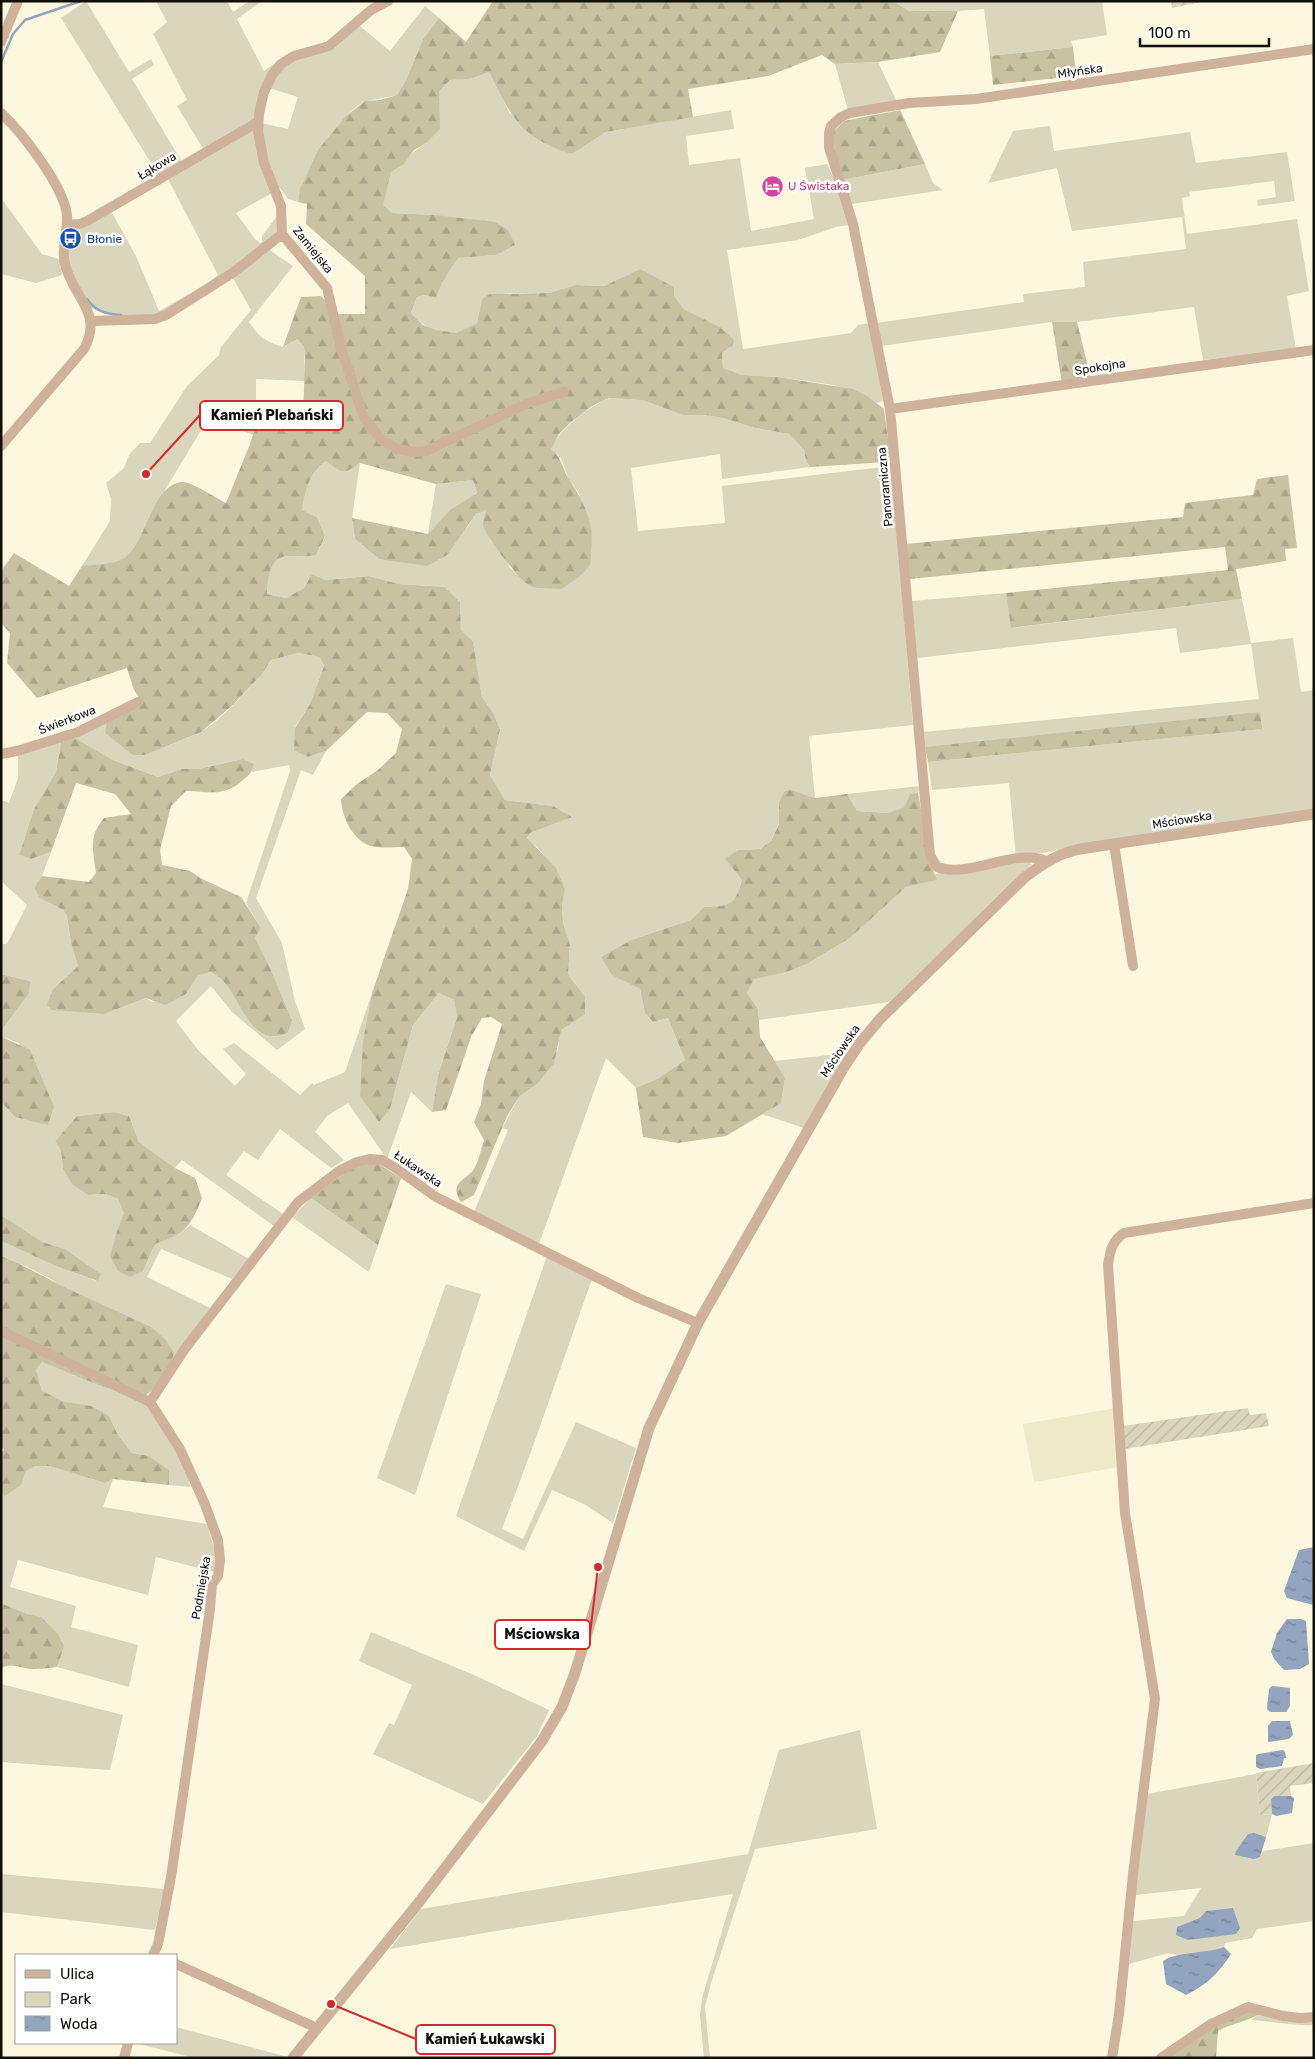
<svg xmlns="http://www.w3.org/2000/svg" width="1315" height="2059" font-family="Rubik,sans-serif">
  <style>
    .built { fill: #efeac9 }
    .green { fill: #dad6be }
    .forest { fill: url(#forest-firs) }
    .garden { fill: url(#garden-furrows) }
    .water { fill: url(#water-ripples) }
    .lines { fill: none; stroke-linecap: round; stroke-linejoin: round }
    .stream { stroke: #92a4be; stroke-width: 2.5 }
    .minor { stroke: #cfb29b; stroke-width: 10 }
    .tertiary { stroke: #cfb29b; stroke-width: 11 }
    .labels { text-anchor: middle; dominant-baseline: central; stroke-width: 5; stroke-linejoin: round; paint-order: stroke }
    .street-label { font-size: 12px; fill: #110f07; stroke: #fff }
    .hotel-label { font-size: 12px; fill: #b23c85; stroke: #fff; text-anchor: start }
    .transit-label { font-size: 12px; fill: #164399; stroke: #fff; text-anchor: start }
    .leader { fill: none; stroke: #d62828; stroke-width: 2 }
    .callout-dot { fill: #d62828; stroke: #fff; stroke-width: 2 }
    .callout { fill: #fff; stroke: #d62828; stroke-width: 2 }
    .callout-label { font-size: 14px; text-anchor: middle; font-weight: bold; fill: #110f07 }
  </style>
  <defs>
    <pattern id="forest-firs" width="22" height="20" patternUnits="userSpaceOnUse" patternTransform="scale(1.25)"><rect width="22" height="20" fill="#c8c2a3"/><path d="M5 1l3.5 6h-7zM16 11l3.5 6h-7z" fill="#aba68b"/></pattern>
    <pattern id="garden-furrows" width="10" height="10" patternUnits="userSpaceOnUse" patternTransform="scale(1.25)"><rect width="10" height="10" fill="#dad6be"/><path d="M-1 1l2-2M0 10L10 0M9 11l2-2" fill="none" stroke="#bab6a2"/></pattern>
    <pattern id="water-ripples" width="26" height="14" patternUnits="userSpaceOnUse" patternTransform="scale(1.25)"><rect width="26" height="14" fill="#92a4be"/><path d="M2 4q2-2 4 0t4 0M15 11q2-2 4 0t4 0" fill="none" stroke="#768498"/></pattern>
  </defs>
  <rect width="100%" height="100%" fill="#fcf7dd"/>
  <path class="built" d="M1116,1408L1119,1467L1034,1482L1023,1424Z"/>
  <path class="green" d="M86,1L129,72L151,59L154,65L132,79L182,162L159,176L61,18Z
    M156,1H227L233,12L249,1H262L237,19L264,71L281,59L336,39L354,21L390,51L425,6L439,18L423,39L406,80L397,95C390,97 365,101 363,102C337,119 302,172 298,202L288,199L280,188L278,189L264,159L261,123L288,129L298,97L269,88L255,120L204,150L177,106L187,100L153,34L167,22Z
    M893,1H1102L1107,35L1071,41L1073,47L990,56L984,9L958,11H909Z
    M878,62L897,102L848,110L835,64Z
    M489,72L510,113L572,154L606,132L731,110L734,129L686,136L689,165L740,158L751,231L814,219L805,168L827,164L838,187L849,225L836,227L798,240L727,250L743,349L851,333L858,325L870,323L883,401L877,403L869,397L833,385L778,377L742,375L723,368L722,353L732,346L720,327L684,309L674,296L640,269L604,286L577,285L549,293H509L482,299L477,323C470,326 461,333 454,333C436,334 423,326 411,313L417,297L425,295L436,298L442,283L458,258L496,255L514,244L435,215L392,213L382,206L391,172C405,163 412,151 426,143L439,104V92L450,80L469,78Z
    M256,126L274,192L236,213L255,239L260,243L262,242V236L277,216C278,223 280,228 275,235C271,240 263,245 258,250C231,273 187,306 154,315C137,320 104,317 90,307L68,264L69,239L80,229L111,211L136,256L159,311L205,285L218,275L167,177Z
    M1050,126L1054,151L1190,132L1196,163L1287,152L1295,201L1258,206L1257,200L1276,197L1274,181L1189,192L1190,196L1182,198L1187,234L1297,219L1309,291L1287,296L1296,349L1203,360L1194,307L1077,322H1052L881,346L876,323L1024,302L1023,294L1085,287L1083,262L1186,249L1182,217L1072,231L1057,168L988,183L1013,131Z
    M925,164L933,183L943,190L852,204L842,180Z
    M1,198L42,254L59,259L62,275L36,283L1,274Z
    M268,249L293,266L249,322C260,338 265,341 283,347L297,339L304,347L305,381L256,379V425L253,435L209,417L153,510L143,540L92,598L84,566H82L110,521L111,499L106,483L124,468L129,455L140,443H150L187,386L219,355L221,347L251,310L233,278Z
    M610,398L642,400L683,415H705L723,418L755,428L789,434L804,450L806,461L810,467L722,479L720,454L631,468L638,531L725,523L722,486L891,466L913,725L809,736L815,798L792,790L779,802V823L771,841L760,849L738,850L726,860L742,880C735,906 729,906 704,907L691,920L631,940L601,957L627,982L640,989L645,1013L653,1022L668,1018L685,1060L659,1078L636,1088L606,1058L539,1244L474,1212L508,1130L502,1128L519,1097L537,1084L558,1050L560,1030L585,1013L576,984L568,974L570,945L563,922L562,906L565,888L541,851L527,839L530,833L571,817L553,806L505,800L490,775L500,730L494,714L482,697L473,641L461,630L460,602L445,587L399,584L369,576L326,580L312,574L304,588L286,598L267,594C267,577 269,555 291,556C300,556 307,557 316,555L325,536L317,517L302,510C306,490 308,474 326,461C342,474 342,475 360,463L352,518L355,539L379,559L466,529L476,514L486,509L490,540L503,554L510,568L518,574L580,495L568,478L561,458L550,449C564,425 585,409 610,398Z
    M473,480L477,492L428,534L436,484Z
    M1006,593L1012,628L1242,599L1251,643L1293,638L1301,692L1314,690V810L1016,857L1009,783L932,790L928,762L1261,729L925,747L924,732L1259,699L1251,644L1180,653L1176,628L917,658L912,601Z
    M298,653L321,657L324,666L310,704L295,727L308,757L326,751L313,775L301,770L256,898L282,943L295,1001L305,1029L277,1050L232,1012L211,986L176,1021L198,1050L235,1086L246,1074L223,1049L234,1043L300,1095L312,1083L314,1085L345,1072L372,993L363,1040L390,1109L413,1025L439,993L454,1000L457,1017L438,1075L432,1112L411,1092L387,1159L348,1103L327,1116L315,1132L344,1160L331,1168L280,1129L258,1160L244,1151L226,1175L283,1214L274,1226L182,1160L175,1168L139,1142L129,1116L114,1112L77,1116L55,1141L61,1151L63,1169L88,1195L105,1194L118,1199L125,1213L117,1231L143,1271L155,1244L183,1231L190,1225L249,1259L232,1279L161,1249L147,1277L210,1308L171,1364C117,1325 64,1279 1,1256V1241L58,1267L97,1281L101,1274L65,1249L42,1243L1,1215V1102L15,1117L19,1043L2,1037L3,1028L30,981L1,974V944H7L27,905L1,881V800L9,803L18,778V755L61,742L56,772L34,809L19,855L31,859L51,852L42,876L34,888L51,904L63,910L67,916L71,943L78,966L53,989L104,1014L146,998L152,1002L186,994L196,976L211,972C215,975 221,978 224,982C242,1003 252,1049 288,1033L292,1020L271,970L254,937L261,928L246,903L290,771L289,765L252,772L253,764L243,759L198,769H181L158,777L113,760L75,738L107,721L145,755C163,747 182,741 200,732C222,721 257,681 271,660Z
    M920,786L918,793L910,794L904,807L888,813L857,811L847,794Z
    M1022,861H1028L1032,864L889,1002L759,1020L758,1009L747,993L754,978L787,972L807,964L850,938L906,887L936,880L934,874Z
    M848,1053L804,1128L762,1114L781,1103L785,1078L774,1061Z
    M311,1198L378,1245L369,1272L292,1217Z
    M547,1256L592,1279L533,1446L502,1529L523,1539L576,1422L636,1448L613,1523L584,1504L552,1490L524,1551L456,1516Z
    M446,1284L481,1294L415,1495L377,1478Z
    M42,1362L103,1387L142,1398L188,1470L190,1487L169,1485V1470L149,1456L132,1453L118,1435L109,1416L65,1404L42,1391L36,1370Z
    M35,1466H49L105,1483L113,1479L103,1507L207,1524L215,1552L214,1572L156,1557L148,1595L18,1560L10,1587L76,1606L71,1627L138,1645L129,1687L57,1667L63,1646L27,1614L1,1603V1493L5,1495L25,1472Z
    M371,1632L474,1675L549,1710L537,1736L483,1804L373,1754L389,1723L394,1725L412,1685L359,1661Z
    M1,1684L123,1715L110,1770L1,1762Z
    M860,1730L877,1829L755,1849L711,1983L705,2007L710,2058H704L700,2015L702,1998L733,1894L508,1929L390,1949L421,1909L748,1854L779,1750Z
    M1256,1774L1260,1815L1272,1814L1266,1837L1254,1833L1260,1857L1263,1851L1314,1843V1921L1257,1929L1252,1938L1225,1943L1224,1947L1210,1952L1177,1955L1168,1953L1129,1964L1133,1921L1184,1916L1201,1888L1135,1895L1147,1794Z
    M1,1874L164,1889L155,1930L1,1912Z
    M1261,2013L1314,2020V2025C1293,2026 1272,2021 1251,2020Z
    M176,2027L284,2056L283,2058H187V2056L135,2043H176Z"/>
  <path class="forest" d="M493,1H893L909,11H958L940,52L878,62L835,64L822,55L768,76L688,89L693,117L606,132L572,154C521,138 512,118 489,72L469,79L450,80L439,92L440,129L426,143L414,150L404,164L391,172L383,205L392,213L435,215L495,222L508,230L515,245L496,255L458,258L442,283L436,298L425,295L417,297L411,313L423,325L436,330L456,333L477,323L482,299L490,294L549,293L576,285L604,286L640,269L674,287V296L684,309L720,327L734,340L732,346L722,353L723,368L742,375L778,377L853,389L869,397L884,409L890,455L886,462L810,467L806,461L804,450L789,434L755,428L723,418L705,415H683L642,400L609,398L592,406L570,423L559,434L551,449C564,461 561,467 570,481C585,504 595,525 591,552C591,556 591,561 590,564C584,575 571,583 561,589C551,588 535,590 527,584C518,578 484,534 483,525C483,520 486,514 486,510L476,514L447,555L427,566L379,559L355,539L352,518L428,534L450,510L477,493L473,480L436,484L360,463C343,475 342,474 326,461C308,474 306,490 302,510L317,517L325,536L316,555C307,557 300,556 291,556C269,555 268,577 267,594L286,598L304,588L312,574L326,580L369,576L399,584L445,587L460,602L461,630L473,641L482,697L494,714L500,730L490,775L505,800L553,806L572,817L530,833L527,838L556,868L565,889L562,906L563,922L570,945L568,974L585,997V1014L561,1030L554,1063L537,1084L519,1097L507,1116L474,1195L461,1202C447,1181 469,1180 475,1167C479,1159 481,1149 484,1140L474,1122L481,1104L484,1081L502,1024L491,1017L482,1018L471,1037L446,1110L432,1112L438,1075L457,1017L454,1000L439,993L413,1025L390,1109L379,1122L360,1096L363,1040L372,993L408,889L412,859L404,847C394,847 377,849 368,845C352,838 342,817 341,799L357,784L378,770L396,753L402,729L387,713L367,712L326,751L308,757L294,750L295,728L310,704L324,666L320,657L298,653L271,660L261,675L234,704L201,732L145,755H133L105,733L107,721L143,704L134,690L127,668L37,698L7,663L10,633L1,623V571L14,553L69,586L82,566C93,565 118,564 126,557C148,538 151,487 181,482C189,480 217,499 226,503L250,444L256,425L303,418L305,359L304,347L297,339L283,347L301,297L321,296L338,314H365V276L306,224L307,204L298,202L300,189L318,150L345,117L365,101L380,100L397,95L406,80L423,39L439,18L466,42Z
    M1073,47L1076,76L993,85L990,56Z
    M900,110L925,164L842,180L834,146L833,132L844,121Z
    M1052,322H1077L1091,379L1062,383Z
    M1288,475L1297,548L1285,549L1286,561L1236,569L1242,599L1011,628L1006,593L1228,570L1225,547L910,579L906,544L1183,517L1185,503L1253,495L1257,479Z
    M1260,712L1262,729L928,762L925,747Z
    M75,738L113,760L158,777L181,769H198L243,759L254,764C252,773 249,775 243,780C223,798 209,791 186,791L171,806L160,850L162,865L190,871L202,879L241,897L261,928L255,938L271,970L292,1020L288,1033C252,1049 242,1003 224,982C221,978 215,975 211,972L197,976L186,994L165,1005L146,998L104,1014L52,1010L47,1005L53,989L78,966L71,943L67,916L63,910L40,898L34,888L42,876L89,882L96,873C93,851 88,837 104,818L131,814L115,794L76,783L51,852L31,859L19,855L34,809L56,772L61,742Z
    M792,790L815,798L847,794L857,811L888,813L904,807L910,794L918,793L931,865L937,880L906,887L850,938L807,964L787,972L754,979L747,993L758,1009L760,1037L785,1078L781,1103L726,1136L678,1143L643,1137L636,1088L659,1078L685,1060L668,1018L653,1022L645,1013L640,989L612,975L601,957L631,940L691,920L704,907C729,906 735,906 742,880L725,859L738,850L760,849L771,841L779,824V802L785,791Z
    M1,974L30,981L29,993L3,1028L2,1037L30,1050L54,1107L48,1125L15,1117L1,1102Z
    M114,1112L129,1116L139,1142L175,1168L195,1178L202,1198C190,1228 186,1233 155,1244L143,1271L130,1277L118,1271L110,1256L117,1231L124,1213L118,1199L105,1194L88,1195L72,1184L63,1169L61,1151L55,1141L77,1116Z
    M366,1164H379L401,1178L378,1245L311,1198L349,1170Z
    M1,1215L42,1242L65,1249L101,1274L98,1281L58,1267L1,1241Z
    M1,1256L18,1263L62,1286L151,1327L165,1339L174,1353C169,1372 159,1387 142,1398L103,1387L42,1362L36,1370L42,1391L64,1402L91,1406L109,1416L118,1435L132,1453L149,1456L169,1470V1485L113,1479L105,1483L49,1466H35L25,1472L21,1485L5,1496L1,1493V1455L4,1449L1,1448Z
    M1,1603L27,1614L41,1617L58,1634L64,1646L57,1667C49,1668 41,1669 33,1669C22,1669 10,1661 1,1669Z
    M1248,2011L1261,2013C1247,2022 1232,2023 1218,2031L1216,2058H1166L1211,2027Z"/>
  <path class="garden" d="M1171,1H1206L1172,8Z
    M1248,1408L1250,1415L1266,1413L1269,1426L1124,1449L1123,1426Z
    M1314,1763V1783L1290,1786L1291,1796H1274L1271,1799L1272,1814L1260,1815L1256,1773Z"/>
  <path class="water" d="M1314,1547V1604L1313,1605L1287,1598L1284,1591L1299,1550Z
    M1287,1619H1301L1306,1621L1309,1664L1300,1669L1284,1670L1274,1659L1271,1652L1277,1633Z
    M1272,1686L1290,1688V1706L1286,1712H1270L1267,1709L1269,1689Z
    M1272,1721H1290L1293,1735L1289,1739L1268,1742V1726Z
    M1283,1750L1285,1752L1286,1758H1284L1282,1766L1260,1769L1256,1767V1755L1258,1754Z
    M1274,1796H1291L1294,1798L1292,1813L1276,1816L1272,1814L1271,1799Z
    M1254,1833L1266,1837L1260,1857L1254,1859L1235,1855L1236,1851L1248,1834Z
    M1233,1908L1240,1928L1236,1934L1188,1940L1176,1935L1177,1927L1200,1918L1206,1911Z
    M1224,1947L1231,1954C1219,1973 1206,1985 1186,1995L1166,1984L1163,1961C1178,1951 1206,1954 1224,1947Z"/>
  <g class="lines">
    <path class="stream" d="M1,62L13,34L25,20L81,1
      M87,299C95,311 106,314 121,315"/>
    <path class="minor" d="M388,1L371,10L329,46L294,56L281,64L272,75L264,92L259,114L258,131L264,163L281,206L282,234L327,288L341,348L364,418L382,440L397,449L415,452L426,451L528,403L564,392
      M1,42L18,1
      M1,113C22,132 64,187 67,215C68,233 60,251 66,268C76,300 103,314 84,349L1,446
      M67,225L80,224L87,221L258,122
      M92,321L155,319L166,315L234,272L282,234
      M890,409L1314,350
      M1,754L17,751L78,732L138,702
      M1114,844L1133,966
      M1046,861C1017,847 968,879 937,867L930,855L890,409L853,224L829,147V133L831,126L841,117L850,113L909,103L976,99L1314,49
      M1,1331L150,1402L180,1449L204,1502L218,1540L220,1560L218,1576L212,1584L210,1609L171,1877L158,1944L153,1955
      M150,1402L184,1350L298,1202L339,1171L357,1162L370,1159L382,1160L394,1167L436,1197L638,1298L698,1323
      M176,1964L317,2028
      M124,2058L128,2043
      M1112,2058L1119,2014L1133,1874L1155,1699L1125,1513L1108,1265C1110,1251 1112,1241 1124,1233L1314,1203
      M1161,2058L1211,2024L1248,2007L1283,2016L1300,2018L1314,2017"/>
    <path class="tertiary" d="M293,2058L416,1906L542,1741L562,1707L575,1673L649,1428L698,1323L844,1067L860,1043L880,1019L1024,878C1042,864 1057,854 1080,849L1314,814"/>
  </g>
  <defs>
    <symbol id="hotel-disc" viewBox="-11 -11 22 22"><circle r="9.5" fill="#d1479c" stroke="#fff"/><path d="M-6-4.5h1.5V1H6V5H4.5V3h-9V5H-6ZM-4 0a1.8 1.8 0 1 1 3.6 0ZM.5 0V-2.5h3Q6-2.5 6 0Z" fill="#fff"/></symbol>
    <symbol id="bus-disc" viewBox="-11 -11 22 22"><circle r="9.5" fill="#1a4fb4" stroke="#fff"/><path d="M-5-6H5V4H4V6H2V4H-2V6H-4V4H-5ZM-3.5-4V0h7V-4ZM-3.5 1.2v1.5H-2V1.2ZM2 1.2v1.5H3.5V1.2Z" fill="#fff"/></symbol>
  </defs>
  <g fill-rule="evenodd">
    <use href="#hotel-disc" x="760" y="174" width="25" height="25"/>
    <use href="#bus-disc" x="58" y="226" width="25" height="25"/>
  </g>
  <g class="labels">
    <g class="street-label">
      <text transform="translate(1080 71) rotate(-8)">Młyńska</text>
      <text transform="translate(157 166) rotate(-31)">Łąkowa</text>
      <text transform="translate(313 250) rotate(51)">Zamiejska</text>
      <text transform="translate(1100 367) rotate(-9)">Spokojna</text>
      <text transform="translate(885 487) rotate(-95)">Panoramiczna</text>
      <text transform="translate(67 720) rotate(-21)">Świerkowa</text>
      <text transform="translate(1182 820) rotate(-9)">Mściowska</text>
      <text transform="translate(840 1051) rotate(-56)">Mściowska</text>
      <text transform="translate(418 1169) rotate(34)">Łukawska</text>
      <text transform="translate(201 1588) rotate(-80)">Podmiejska</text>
    </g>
    <g class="hotel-label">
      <text x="788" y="186">U Świstaka</text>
    </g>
    <g class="transit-label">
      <text x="87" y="239">Błonie</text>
    </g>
  </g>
  <path class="leader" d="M146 474L200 415M598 1567L590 1634M331 2004L416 2039"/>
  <g class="callout-dot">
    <circle cx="146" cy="474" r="5"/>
    <circle cx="598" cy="1567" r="5"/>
    <circle cx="331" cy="2004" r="5"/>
  </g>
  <g class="callout">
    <rect x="200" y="401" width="143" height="29" rx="5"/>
    <rect x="495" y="1620" width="95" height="29" rx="5"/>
    <rect x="416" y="2025" width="139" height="29" rx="5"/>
  </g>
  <g class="callout-label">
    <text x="272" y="420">Kamień Plebański</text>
    <text x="542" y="1639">Mściowska</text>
    <text x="485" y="2044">Kamień Łukawski</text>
  </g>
  <rect width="1315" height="2059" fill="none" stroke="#110f07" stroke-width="5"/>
  <rect x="15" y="1954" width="162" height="90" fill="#ffffff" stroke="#a09f9c"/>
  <rect x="25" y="1970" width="25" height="8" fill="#cfb29b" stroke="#a09f9c"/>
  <text x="60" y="1979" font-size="15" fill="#110f07">Ulica</text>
  <rect x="25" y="1992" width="25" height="15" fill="#dad6be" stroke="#a09f9c"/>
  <text x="60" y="2004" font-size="15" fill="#110f07">Park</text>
  <rect x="25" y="2016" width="25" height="15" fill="url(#water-ripples)" stroke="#a09f9c"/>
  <text x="60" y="2029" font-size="15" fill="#110f07">Woda</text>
  <path d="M1140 38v8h129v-8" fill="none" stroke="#110f07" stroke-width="2.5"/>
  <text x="1148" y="38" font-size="15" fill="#110f07" stroke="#ffffff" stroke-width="4" paint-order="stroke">100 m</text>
</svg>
